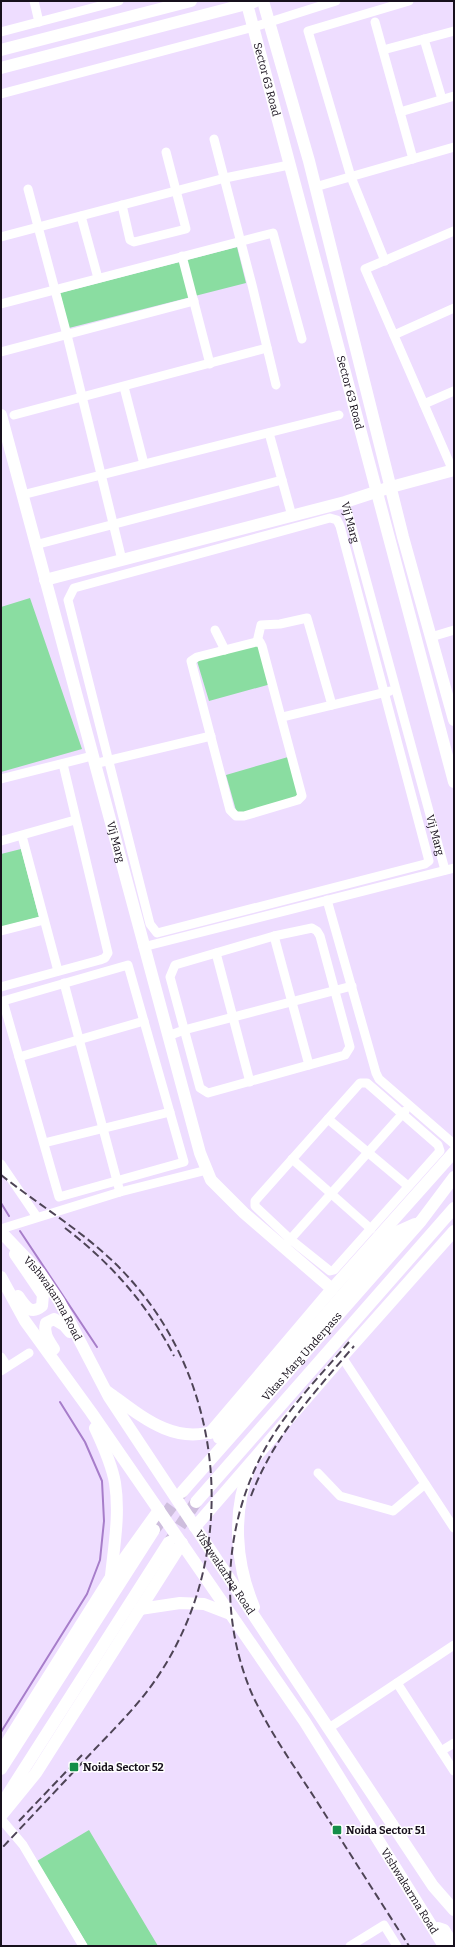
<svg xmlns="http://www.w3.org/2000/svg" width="455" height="1947" font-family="Bitter,serif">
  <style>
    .green { fill: #8adda1 }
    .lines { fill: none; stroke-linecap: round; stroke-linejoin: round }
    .stream { stroke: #a77dca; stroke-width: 2 }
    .secondary-tunnel { stroke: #cebedd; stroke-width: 12; stroke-dasharray: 12 6; stroke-linecap: butt }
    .street { stroke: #fff; stroke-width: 9 }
    .secondary { stroke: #fff; stroke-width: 12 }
    .rail { stroke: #4e4456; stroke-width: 2; stroke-dasharray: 8 4; stroke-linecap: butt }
    .poi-dot { fill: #148e49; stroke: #fff; stroke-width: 1.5 }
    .labels { text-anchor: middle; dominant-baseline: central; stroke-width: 3; stroke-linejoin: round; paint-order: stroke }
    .street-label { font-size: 11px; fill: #17101c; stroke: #fff }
    .poi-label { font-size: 11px; font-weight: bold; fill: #17101c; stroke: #fff; text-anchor: start }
  </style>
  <rect width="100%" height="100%" fill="#edf"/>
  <path class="green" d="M237,247L246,283L69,328L60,293Z
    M30,598L82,749L1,772V607Z
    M259,644L271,684L209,701L197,661Z
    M288,757L299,797L237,814L226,775Z
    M21,849L39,917L1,927V854Z
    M89,1830L158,1946H88L37,1861Z"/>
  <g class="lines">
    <path class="stream" d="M1,1203L9,1216
      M20,1231L97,1347
      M1,1732L87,1594L100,1560L104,1521L102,1481L85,1442L60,1402"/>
    <path class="secondary-tunnel" d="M154,1530L182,1492
      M170,1541L196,1502"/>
    <g class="street">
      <path d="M34,1L39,22"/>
      <path d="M375,22L413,159"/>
      <path d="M1,32L119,1"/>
      <path d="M424,39L442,99"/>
      <path d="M383,50L454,31"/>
      <path d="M1,94L254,27L336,1"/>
      <path d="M400,112L454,96"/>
      <path d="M214,139L252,285L276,385"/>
      <path d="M315,187L454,147"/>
      <path d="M28,189L67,335L122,560"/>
      <path d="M122,205L130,240L134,242L186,229L166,152"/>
      <path d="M81,216L98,278"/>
      <path d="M1,237L225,178L289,165"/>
      <path d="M182,256L210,364"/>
      <path d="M385,261L351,177L308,31L409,1"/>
      <path d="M1,304L273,233L302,339"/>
      <path d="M394,335L454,308"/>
      <path d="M1,352L194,301"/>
      <path d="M124,387L144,464"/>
      <path d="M424,404L454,391"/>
      <path d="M14,415L267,348"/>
      <path d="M269,433L292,516"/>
      <path d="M453,471L365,269L454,231"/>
      <path d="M22,495L339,415"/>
      <path id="s1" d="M345,502L445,870"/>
      <path d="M330,518L337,520L340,526L429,861L425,864L157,933L150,924L68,600L74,588Z"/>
      <path d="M35,545L282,480"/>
      <path d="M215,630L225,650"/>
      <path d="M431,637L454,630"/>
      <path d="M256,642H260L262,646L302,796L298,800L244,816H236L230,810L191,661L197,657Z"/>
      <path d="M257,642L261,625L280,624L307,618L332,705"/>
      <path d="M282,717L390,691"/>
      <path d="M94,764L211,736"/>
      <path d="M1,779L92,756"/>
      <path d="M22,836L58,971"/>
      <path d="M1,841L75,820"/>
      <path d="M327,900L376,1073L379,1079L454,1144"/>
      <path d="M312,928L317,931L320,936L350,1047L345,1055L208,1093L200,1088L170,977L175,965L274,936Z"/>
      <path d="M1,931L44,920"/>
      <path d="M274,936L309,1065"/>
      <path d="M143,947L454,868"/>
      <path d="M216,953L250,1082"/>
      <path d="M128,965L184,1162L59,1197L3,1001Z"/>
      <path d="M64,983L120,1192"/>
      <path d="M1,987L100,960L105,958L108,953L63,764"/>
      <path d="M168,1036L184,1030L352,986"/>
      <path d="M19,1057L144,1021"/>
      <path d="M360,1083H367L438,1145L440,1151L334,1270L330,1271L290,1239L255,1206V1201Z"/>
      <path d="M328,1119L408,1186"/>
      <path d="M44,1143L170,1112"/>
      <path d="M292,1159L371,1229"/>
      <path d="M1,1164L37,1217"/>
      <path d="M1,1229L120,1192L207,1170"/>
      <path d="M287,1243L405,1111"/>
      <path d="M1,1357L7,1366"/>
      <path d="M342,1357L454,1528"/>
      <path d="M1,1371L29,1353"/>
      <path d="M318,1473L340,1496L393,1511L425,1484"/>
      <path d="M397,1683L454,1771"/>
      <path d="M329,1728L454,1645"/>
      <path d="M441,1751L454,1743"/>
      <path d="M1,1819L23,1845L83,1946"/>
      <path d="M350,1946L384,1925L397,1946"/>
    </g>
    <g class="secondary">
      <path d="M263,1L309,161L403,537L454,720"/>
      <path id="s2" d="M247,4L454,782"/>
      <path d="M1,50L191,1"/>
      <path d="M1,68L254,2"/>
      <path id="s3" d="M1,415L200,1153L211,1180L244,1213L332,1289"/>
      <path d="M45,580L345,502L391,487L454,470"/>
      <path id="s4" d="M1,1232L40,1273L59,1301L109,1397L433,1886L454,1910"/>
      <path d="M15,1254L43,1295L42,1306C30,1316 25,1305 18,1296"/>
      <path id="s5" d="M1,1277L25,1321L91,1412L305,1722L444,1946"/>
      <path d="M54,1349C49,1341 43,1334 46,1323L54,1319L64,1325L70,1332"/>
      <path d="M108,1392C141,1416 174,1446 217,1430"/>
      <path d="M95,1428C103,1445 112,1465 115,1483C120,1514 114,1546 111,1576"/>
      <path d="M210,1433L332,1289L454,1152"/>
      <path d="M219,1438L397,1232L415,1224"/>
      <path d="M250,1467C232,1512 235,1562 254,1607"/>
      <path id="s6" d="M182,1492L421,1221L454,1177"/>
      <path d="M196,1502L454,1208"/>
      <path d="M195,1527L342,1357L454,1231"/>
      <path d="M140,1609L180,1603L204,1604L230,1614"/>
      <path d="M1,1752L111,1577L159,1510"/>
      <path d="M1,1769L154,1530"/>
      <path d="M1,1805L169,1542"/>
      <path d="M1,1816L36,1773L182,1543"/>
      <path d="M438,1928L444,1930L454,1946"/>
    </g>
    <path class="rail" d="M1,1175C44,1209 93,1237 130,1279C225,1385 239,1549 162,1670C144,1699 119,1724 95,1749C64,1782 32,1816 1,1849
      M65,1228C110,1262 148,1305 174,1356
      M349,1342C320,1376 288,1408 266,1447C224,1522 218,1615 252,1694C269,1731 294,1766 316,1800C347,1849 378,1898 409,1946
      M251,1496C274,1436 313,1394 354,1346
      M19,1821L82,1755"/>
  </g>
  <g class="poi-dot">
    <rect x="69" y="1762" width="10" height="10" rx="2"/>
    <rect x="332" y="1825" width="10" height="10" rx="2"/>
  </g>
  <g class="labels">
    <g class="street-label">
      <text stroke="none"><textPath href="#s2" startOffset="78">Sector 63 Road</textPath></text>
      <text stroke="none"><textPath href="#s2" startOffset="402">Sector 63 Road</textPath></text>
      <text stroke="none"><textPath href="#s1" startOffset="21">Vij Marg</textPath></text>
      <text stroke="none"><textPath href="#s1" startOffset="345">Vij Marg</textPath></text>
      <text stroke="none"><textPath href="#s3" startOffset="442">Vij Marg</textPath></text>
      <text stroke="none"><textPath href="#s4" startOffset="85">Vishwakarma Road</textPath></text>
      <text stroke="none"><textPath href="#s6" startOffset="181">Vikas Marg Underpass</textPath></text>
      <text stroke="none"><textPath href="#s4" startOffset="409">Vishwakarma Road</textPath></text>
      <text stroke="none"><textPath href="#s5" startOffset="738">Vishwakarma Road</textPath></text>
    </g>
    <g class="poi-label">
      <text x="83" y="1767">Noida Sector 52</text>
      <text x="346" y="1830">Noida Sector 51</text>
    </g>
  </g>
  <rect width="455" height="1947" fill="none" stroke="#17101c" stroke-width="4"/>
</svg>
